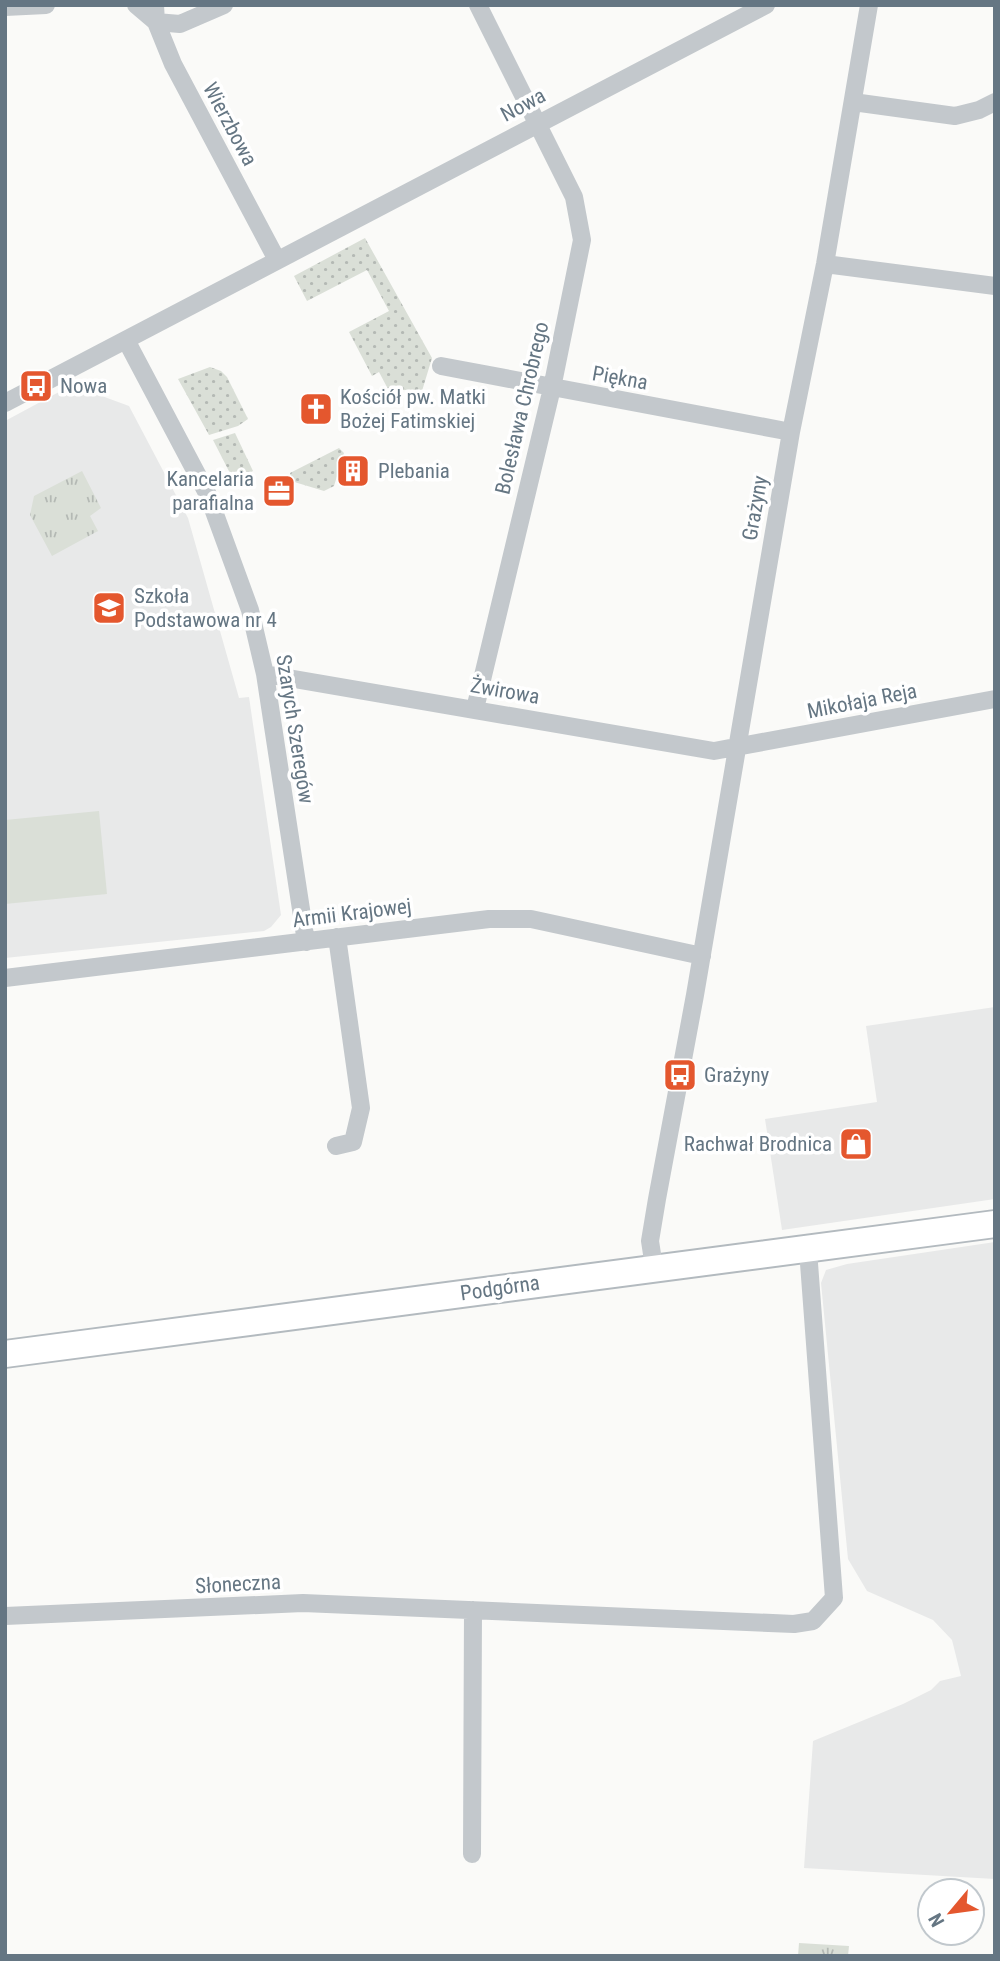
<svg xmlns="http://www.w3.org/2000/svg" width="1000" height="1961" font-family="'Roboto Condensed',sans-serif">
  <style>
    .built { fill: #e8e9e9 }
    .grass { fill: url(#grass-dots) }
    .park { fill: url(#park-tufts) }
    .pitch { fill: #dadfd7 }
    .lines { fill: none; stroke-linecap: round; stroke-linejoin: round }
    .secondary-casing { stroke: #b3babf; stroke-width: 30 }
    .minor { stroke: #c3c8cc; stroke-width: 18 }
    .secondary { stroke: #fff; stroke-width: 26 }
    .labels { text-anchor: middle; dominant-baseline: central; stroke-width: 7; stroke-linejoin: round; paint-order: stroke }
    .street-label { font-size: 21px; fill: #657683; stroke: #fff }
    .poi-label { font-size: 21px; fill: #657683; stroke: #fff; text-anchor: start }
  </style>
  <defs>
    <pattern id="grass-dots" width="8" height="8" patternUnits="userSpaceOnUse" patternTransform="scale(1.75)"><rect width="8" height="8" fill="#dadfd7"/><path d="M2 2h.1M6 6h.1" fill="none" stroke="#b4b9b4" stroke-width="1.8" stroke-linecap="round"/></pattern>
    <pattern id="park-tufts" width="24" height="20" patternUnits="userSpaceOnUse" patternTransform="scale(1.75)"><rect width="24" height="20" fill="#dadfd7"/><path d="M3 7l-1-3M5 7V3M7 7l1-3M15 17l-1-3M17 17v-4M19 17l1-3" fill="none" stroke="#b4b9b4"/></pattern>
  </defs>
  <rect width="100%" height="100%" fill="#fafaf8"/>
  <path class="built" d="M72,385L129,406L188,518L239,698L249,697L281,915L271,927L264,931L5,958V421Z
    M995,1007V1199L782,1230L765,1119L877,1102L866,1026Z
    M995,1242V1879L804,1868L813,1741L903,1704L931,1690L940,1681L961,1676L952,1640L933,1620L867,1591L848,1559L821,1283L826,1270L847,1264Z"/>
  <path class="grass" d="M365,238L432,358L422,391L388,389L379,372L372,376L349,332L389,311L367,270L307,301L294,276Z
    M210,367L221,371L227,377L248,419L238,426L209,435L178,379Z
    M235,433L253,471L234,481L213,440Z
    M339,448L344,453L334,486L324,491L291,481L290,473Z"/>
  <path class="park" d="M82,471L101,508L90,516L98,531L52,556L30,515L34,496Z
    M799,1943L849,1946L848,1956H798Z"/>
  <path class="pitch" d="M99,811L107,894L5,904V820Z"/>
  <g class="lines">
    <defs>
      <path id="secondary" d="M5,1354L995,1224"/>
    </defs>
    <use href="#secondary" class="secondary-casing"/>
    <path class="minor" d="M136,5L156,22L180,24L224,5
      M155,5L156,22L173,64L277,260
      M5,7L46,5
      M853,102L955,116L979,110L995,102
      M825,264L995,286
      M126,340L208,495L250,610L265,674L306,942
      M441,366L791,432
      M5,403L766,5
      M265,674L714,751L995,699
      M475,709L552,388L582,240L574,197L478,5
      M5,978L489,919H531L702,956
      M336,1146L353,1142L361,1108L337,937
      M654,1267L650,1241L657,1199L695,995L791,432L825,264L869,5
      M5,1616L303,1603L794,1624L813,1621L834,1598L808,1250
      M472,1854L473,1610"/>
    <use href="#secondary" class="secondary"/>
  </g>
  <defs>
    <symbol id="bus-square" viewBox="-11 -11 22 22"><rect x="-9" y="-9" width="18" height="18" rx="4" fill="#e4572e" stroke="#fff"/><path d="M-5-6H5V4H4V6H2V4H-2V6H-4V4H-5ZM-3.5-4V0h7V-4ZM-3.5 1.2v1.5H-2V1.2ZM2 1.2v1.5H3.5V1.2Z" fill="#fff"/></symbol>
    <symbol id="church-square" viewBox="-11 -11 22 22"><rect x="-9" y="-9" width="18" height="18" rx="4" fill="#e4572e" stroke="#fff"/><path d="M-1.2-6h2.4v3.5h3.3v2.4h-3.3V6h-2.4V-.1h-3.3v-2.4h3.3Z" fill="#fff"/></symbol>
    <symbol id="building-square" viewBox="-11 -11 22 22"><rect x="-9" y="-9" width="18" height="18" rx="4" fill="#e4572e" stroke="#fff"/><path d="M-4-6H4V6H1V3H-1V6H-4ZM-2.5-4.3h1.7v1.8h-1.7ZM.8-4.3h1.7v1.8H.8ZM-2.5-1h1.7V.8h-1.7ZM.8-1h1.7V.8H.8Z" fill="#fff"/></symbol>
    <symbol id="office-square" viewBox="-11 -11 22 22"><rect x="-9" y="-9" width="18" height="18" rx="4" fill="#e4572e" stroke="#fff"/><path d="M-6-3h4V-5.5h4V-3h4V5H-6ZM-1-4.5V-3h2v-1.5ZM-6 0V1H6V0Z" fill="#fff"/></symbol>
    <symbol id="school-square" viewBox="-11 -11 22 22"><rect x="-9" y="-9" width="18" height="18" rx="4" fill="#e4572e" stroke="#fff"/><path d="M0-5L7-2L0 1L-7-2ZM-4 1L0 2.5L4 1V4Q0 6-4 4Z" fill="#fff"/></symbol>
    <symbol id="shop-square" viewBox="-11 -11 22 22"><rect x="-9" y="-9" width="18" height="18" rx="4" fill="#e4572e" stroke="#fff"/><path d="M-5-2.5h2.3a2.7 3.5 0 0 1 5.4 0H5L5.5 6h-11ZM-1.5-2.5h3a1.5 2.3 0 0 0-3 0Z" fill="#fff"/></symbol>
  </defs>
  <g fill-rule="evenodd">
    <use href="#bus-square" x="17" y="367" width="38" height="38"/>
    <use href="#church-square" x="297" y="390" width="38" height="38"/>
    <use href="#building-square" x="334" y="452" width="38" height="38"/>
    <use href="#office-square" x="260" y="472" width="38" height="38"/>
    <use href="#school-square" x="90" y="589" width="38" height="38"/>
    <use href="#bus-square" x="661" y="1056" width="38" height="38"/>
    <use href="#shop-square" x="837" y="1125" width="38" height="38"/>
  </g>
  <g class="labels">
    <g class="street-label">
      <text transform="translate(523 105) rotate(-28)">Nowa</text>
      <text transform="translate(230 124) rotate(62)">Wierzbowa</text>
      <text transform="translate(620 378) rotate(10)">Piękna</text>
      <text transform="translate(522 408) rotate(-77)">Bolesława Chrobrego</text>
      <text transform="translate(755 508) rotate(-80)">Grażyny</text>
      <text transform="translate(505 691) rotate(10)">Żwirowa</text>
      <text transform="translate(862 701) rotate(-11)">Mikołaja Reja</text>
      <text transform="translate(295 729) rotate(81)">Szarych Szeregów</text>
      <text transform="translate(352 913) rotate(-7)">Armii Krajowej</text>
      <text transform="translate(500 1288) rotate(-8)">Podgórna</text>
      <text transform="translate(238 1584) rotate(-3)">Słoneczna</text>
    </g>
    <g class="poi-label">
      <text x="60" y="386">Nowa</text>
      <text x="340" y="397">Kościół pw. Matki<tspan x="340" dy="24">Bożej Fatimskiej</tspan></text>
      <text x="378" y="471">Plebania</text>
      <text x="254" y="479" text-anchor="end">Kancelaria<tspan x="254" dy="24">parafialna</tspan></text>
      <text x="134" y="596">Szkoła<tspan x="134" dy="24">Podstawowa nr 4</tspan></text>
      <text x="704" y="1075">Grażyny</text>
      <text x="832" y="1144" text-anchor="end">Rachwał Brodnica</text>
    </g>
  </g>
  <rect width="1000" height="1961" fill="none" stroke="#657683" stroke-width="14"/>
  <g transform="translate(951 1912) rotate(241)"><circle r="33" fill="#ffffff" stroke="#c1c8cd" stroke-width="2"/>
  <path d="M0-5L12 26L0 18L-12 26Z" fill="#e4572e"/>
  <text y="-10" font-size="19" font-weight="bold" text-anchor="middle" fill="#657683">N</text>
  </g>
</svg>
